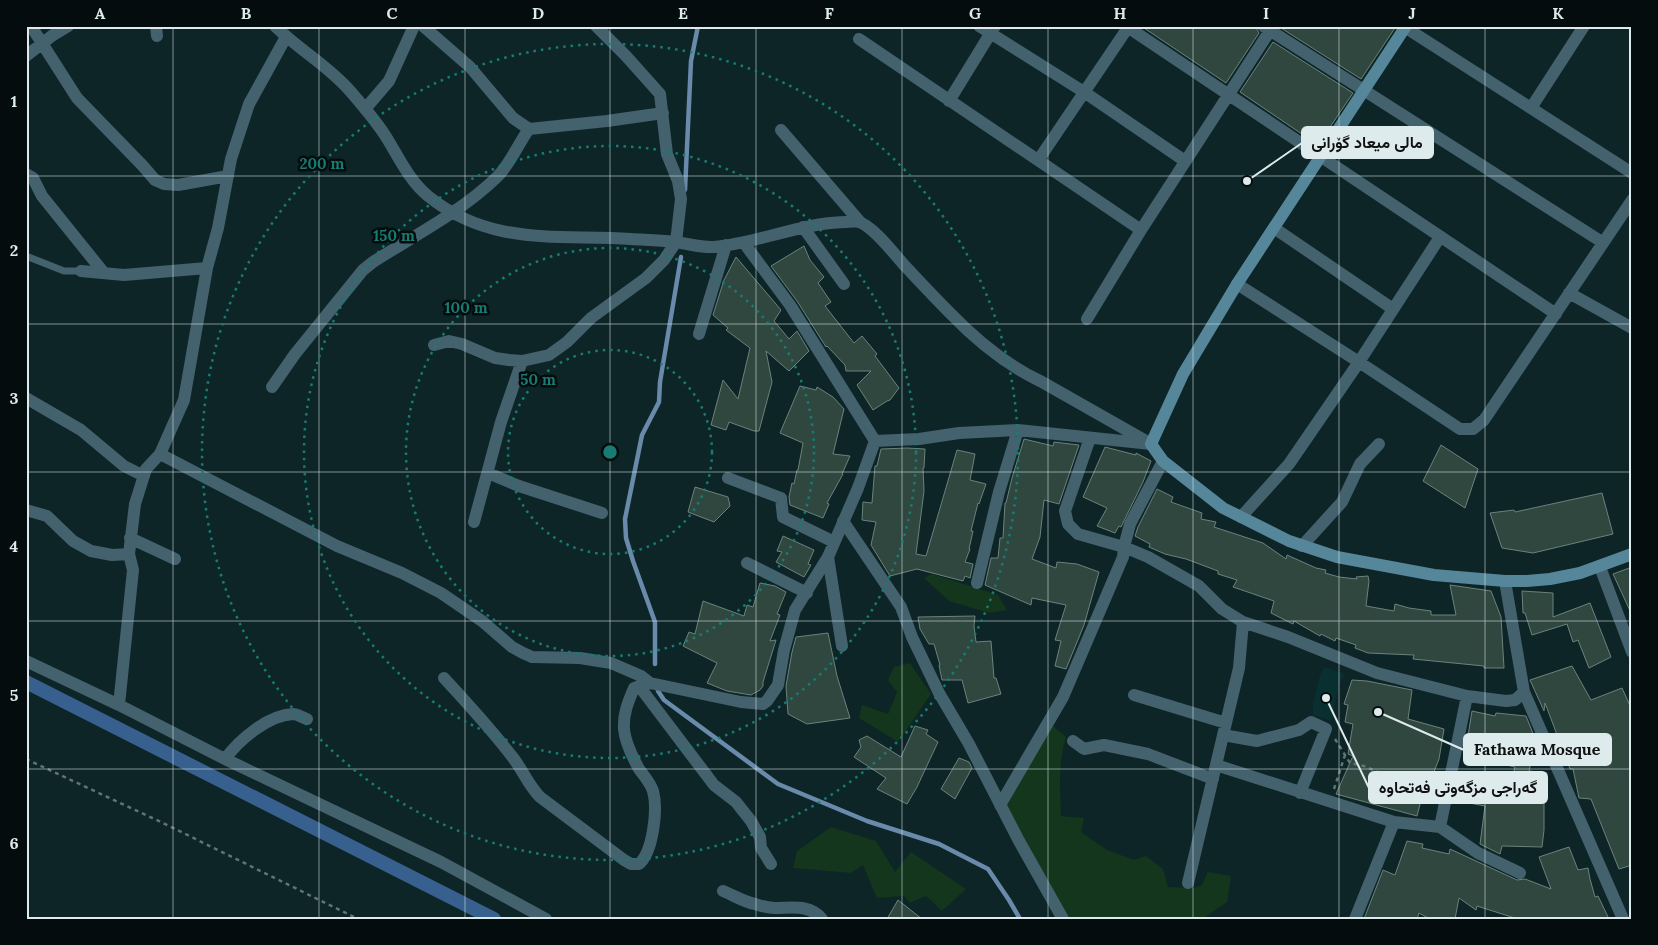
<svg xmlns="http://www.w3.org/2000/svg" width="1658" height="945" font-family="Lora,Vazirmatn,serif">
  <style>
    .built { fill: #0a2f31 }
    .green { fill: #13361c }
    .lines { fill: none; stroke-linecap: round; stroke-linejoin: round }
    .stream { stroke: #698aaa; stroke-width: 4.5 }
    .canal { stroke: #37608e; stroke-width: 14 }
    .building { fill: #304740; stroke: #6a837c }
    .path { stroke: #607476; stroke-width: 2.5; stroke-dasharray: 4 4; stroke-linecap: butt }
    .lane { stroke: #44616e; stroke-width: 7 }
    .street { stroke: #44616e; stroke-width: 12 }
    .secondary { stroke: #56869a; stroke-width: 12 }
    .grid { fill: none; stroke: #ddebec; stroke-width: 1; stroke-opacity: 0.55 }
    .ring { fill: none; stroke: #197c74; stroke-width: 2.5; stroke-dasharray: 2.5 5 }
    .centre { fill: #197c74; stroke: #040c0d; stroke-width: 2.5 }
    .ring-label { font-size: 15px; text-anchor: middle; font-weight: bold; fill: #197c74; stroke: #040c0d; stroke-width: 5; stroke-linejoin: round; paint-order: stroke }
    .leader { fill: none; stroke: #ddebec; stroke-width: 2 }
    .callout-dot { fill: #ddebec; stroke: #040c0d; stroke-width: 2 }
    .callout { fill: #ddebec; stroke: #ddebec; stroke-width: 2 }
    .callout-label { font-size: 16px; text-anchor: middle; font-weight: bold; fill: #111 }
    .neatline { fill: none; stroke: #ddebec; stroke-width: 2 }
    .grid-label { font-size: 16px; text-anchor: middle; font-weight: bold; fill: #ddebec }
  </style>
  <rect width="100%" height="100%" fill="#0d2527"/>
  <path class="built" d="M1325,667L1345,674L1339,684L1332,719L1329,720L1313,715V704L1320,675Z"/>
  <path class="green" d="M932,574L998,595L1007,610L989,613L949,601L924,578Z
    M910,663L931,694L898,742L859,718L862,705L888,714L897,692L888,680L894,667Z
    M1052,725L1066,737C1058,763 1060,789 1061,816L1084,818L1081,832L1107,850L1134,860L1146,856L1163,869L1168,887L1194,888L1202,885L1208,872L1231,876L1227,902L1202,919H1061L1002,809Z
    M831,827L876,841L895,872L911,852L966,889L942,911L926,896L910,903L904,896L877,898L863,865L851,873L793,868L797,851Z"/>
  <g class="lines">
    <path class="stream" d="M685,190L691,61L698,26
      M655,664V622L633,561L626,538L625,519L642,435L659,402L660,382L681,257
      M658,691L664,700L778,784L867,821L939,844L988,869L1009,900L1020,919"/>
    <path class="canal" d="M26,682L494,919"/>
  </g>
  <path class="building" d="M1141,26H1255L1259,33L1226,83Z
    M1281,26H1395V28L1361,79L1281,28Z
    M1273,42L1353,93L1318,145L1240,92Z
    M804,246L810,260L824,277L818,283L831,302L825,306L854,343L862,336L877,354L875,356L899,388L890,400L887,401L873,410L857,385L871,371H846L845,365L827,346L826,347L797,301L771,266Z
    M736,257L781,310L774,321L789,339L797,331L809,351L789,371L766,351L772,382L759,431H754L729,422L726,430L711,425L723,380L738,399L750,348L726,330L728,328L713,315L724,280Z
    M800,386L816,390L817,387L833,397L844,409L833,454L850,456L842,474H843L827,503L829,504L823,518L790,505L789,497L792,483L794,484L797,470H798L803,443L780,433Z
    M1024,439L1053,446L1054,442L1079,445L1059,504L1044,500L1040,537L1032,559L1056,568L1057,562L1077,564L1099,572L1084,625L1066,669L1055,666L1061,641L1055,640L1066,605L1032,598L1031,605L985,585L991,558H998L1000,538H1003L1005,503H1006L1012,478Z
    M1441,445L1478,469L1465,508L1423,481Z
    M1105,447L1136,455V453L1151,461L1143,482L1121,527L1119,526L1115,533L1097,526L1107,508L1083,497Z
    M907,448L925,449L924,468H923L924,491L916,554L926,556L957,450L975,454L970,480L986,484L979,504L978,503L971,531H973L969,549H970L965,562L973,564L970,578L965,576L963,581L917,569L890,576L871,545L876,522L862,520L863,502L872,503L875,466H877L881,449Z
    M695,487L728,497L730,506L714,522L688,512Z
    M1157,489L1173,497L1171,502L1202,513L1201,519L1216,522L1214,527L1263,543L1286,559L1287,555L1316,568L1326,570L1325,573L1339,577L1357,579L1356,577L1368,576L1369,581L1366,606L1394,611L1395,604L1409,608L1431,611V615H1456L1450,585L1491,591L1501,617L1504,668H1484V666L1413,659L1414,655L1368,653L1355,648L1356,645L1336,638L1335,641L1321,634L1320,636L1294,621L1293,624L1271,613L1274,601L1233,587L1237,580L1218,574V571L1186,559L1165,554L1149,547L1150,544L1135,536L1138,527Z
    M1602,493L1613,534L1533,553L1502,548L1490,513L1514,510L1515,512Z
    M783,536L814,550L808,564L811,565L804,577L776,562L782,552L777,551Z
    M1632,567V615L1613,574Z
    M760,583L775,586L786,592L777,614L780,615L770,641L776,640L763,682V686L760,690L751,695L727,691L707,683L717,663L683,646L689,632L695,634L703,601L744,616L747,605L753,607Z
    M1522,591L1553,593V617L1590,603L1611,657L1589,668L1578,640L1573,642L1567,624L1532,635L1525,613H1523Z
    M975,616L974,626L976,642L991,641L994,678H996L1001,694L968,703L962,680H942L939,665H940L934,644H929L920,629L918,617Z
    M828,633L837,676L850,718L807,724L788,714L786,686L792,652L796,637Z
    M1572,666L1591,700L1622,688L1632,710V865L1619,869L1591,799L1579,798L1573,769H1570L1545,703L1544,711L1530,680Z
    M1352,680L1367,681L1412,690L1408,719L1444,729L1439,759L1430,782L1426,781L1417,816L1336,794L1353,756L1348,754L1353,724L1345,722L1348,705L1344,704Z
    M1472,711L1495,716L1496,713L1526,716L1536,741L1529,771L1547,773L1544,788H1547L1544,798V830L1542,847L1502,846L1500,854L1480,844L1485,806L1464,802L1469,788L1509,794L1515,767L1465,755Z
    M915,726L928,730L926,734L938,742L917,787L907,804L877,789L886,778L854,757L861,747L859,740L867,736L901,757Z
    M959,758L969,762L972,768L955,799L941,789Z
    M1407,841L1423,844L1422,848L1449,854L1450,849L1517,880L1525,879L1551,889L1539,857L1569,847L1578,870L1588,868L1590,879L1595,897L1598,896L1609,919H1518L1477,906L1476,910L1459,898L1455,919H1430L1419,913L1417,919H1364L1383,870L1395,875Z
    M898,900L922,919H887Z"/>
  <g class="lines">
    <path class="path" d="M1335,739L1350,763L1364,766L1435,797
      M26,759L163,823L358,919
      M1334,789L1345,755"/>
    <path class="lane" d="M26,256L64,271H81"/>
    <path class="street" d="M31,26L77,98L143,166L155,180L164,184L178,185L228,176
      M156,26L157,36
      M275,26C299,50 329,66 351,92C364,107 378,123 388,140C400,160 410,181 428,196C491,247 558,234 631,239C645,240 659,240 673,242C687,243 700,248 714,247C759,243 800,223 845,222C849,222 855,221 859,222C873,226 895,255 905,266C920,282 935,298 950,313C976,340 1008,366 1042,382L1146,441
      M423,26L470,67L513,118L529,129L607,121L663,113
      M979,26L1084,92L1185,161
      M1126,26L1556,314
      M1263,26L1602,242
      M1403,26L1632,173
      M859,39L1141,230
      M26,56L53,35L68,26
      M949,101L995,26
      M1531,108L1584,26
      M365,109L389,81L414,26
      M781,130L860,222
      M1039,159L1129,26
      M26,174L33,178L42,196L104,273
      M803,227L844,284
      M1274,228L1393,309
      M744,243L790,305L875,441
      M81,271L124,275L207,268
      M1237,284L1359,362L1460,429H1473L1484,420L1632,200
      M1569,293L1632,328
      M1087,319L1141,230L1273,26
      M699,334L726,245
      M434,345L449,341L462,344L495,358L509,360L522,361L549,355L567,342L591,318L646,278L664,260L676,242L681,199L678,181L667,154L660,94L626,56L596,26
      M272,387L295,354L363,270L373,262C415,235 461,212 497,177C511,163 518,144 529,129
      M26,398L81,430L124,466L144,476
      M160,454L337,546L402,573L441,593L482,621L512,647L523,653L532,657L580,658L611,663L641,676L650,683
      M1163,461L1130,524L1124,547L1148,557L1199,586L1222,609L1243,622L1288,637L1377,673L1467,696L1506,701L1515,700L1524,692
      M488,473L519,486L602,513
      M728,478L781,498L783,517L834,542
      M26,510L47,516L73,541L91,551L112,555L129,554
      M1241,517L1289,464L1359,362L1440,237
      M843,521L901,607L912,637L939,693L969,744L1019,841L1063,919
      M474,522L501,422L522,361
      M130,538L175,559
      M1302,546L1342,502L1360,464L1379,444
      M828,557L842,646
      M747,563L807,593
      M1600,567L1632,652
      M1505,581L1524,692L1623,919
      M977,583L999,492L1018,430
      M26,661L119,705L225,759L441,862L546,919
      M444,678C469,705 492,730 514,759C523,771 529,786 540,797L624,860L631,864H639C653,852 658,809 653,791C650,782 644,776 639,769C633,758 625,741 624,729C623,714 628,702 634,688L650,683L741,702L763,704L767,701L778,685L784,650L795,610L828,557L858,488L875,441L919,439L959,433L1018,430L1151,444
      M639,686L714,785L736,802L751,821L760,837L761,848L771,864
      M1134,695L1226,723
      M119,705L133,570L129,554L135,504L146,469L160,454L184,400L207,268L218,228L231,159L249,104L286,37
      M1223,735L1257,741L1299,730L1311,722L1326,729L1300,793
      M1073,741L1084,749L1104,745L1148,754L1213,779
      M225,759C239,740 268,715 293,714C297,714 303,718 307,719
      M1216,765L1394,822L1440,827L1478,853L1520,873
      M1000,805L1063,697L1123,557L1124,547L1078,534L1068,524L1065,511L1090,438
      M1440,827L1467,696
      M1188,883L1239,668L1243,622
      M723,891C733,895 744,902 755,904C761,906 769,908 775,908C791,908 810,904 822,919
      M1355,919L1394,822"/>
    <path class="secondary" d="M1406,26L1237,284L1183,374L1151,444L1163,461L1223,508L1289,541L1337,557L1434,575L1505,581H1527L1550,579L1580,573L1632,554"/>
  </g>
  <path class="grid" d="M173,26V919M319,26V919M465,26V919M610,26V919M756,26V919M902,26V919M1048,26V919M1193,26V919M1339,26V919M1485,26V919M26,176H1632M26,324H1632M26,472H1632M26,621H1632M26,769H1632"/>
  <g class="ring">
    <circle cx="610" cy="452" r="102"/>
    <circle cx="610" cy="452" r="204"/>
    <circle cx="610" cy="452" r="306"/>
    <circle cx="610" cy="452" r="408"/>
  </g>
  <circle cx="610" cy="452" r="8" class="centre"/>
  <g class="ring-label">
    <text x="322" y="169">200 m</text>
    <text x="394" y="241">150 m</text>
    <text x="466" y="313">100 m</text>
    <text x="538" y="385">50 m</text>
  </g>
  <path class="leader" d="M1247 181L1302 143M1378 712L1464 750M1326 698L1369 788"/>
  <g class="callout-dot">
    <circle cx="1247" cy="181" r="5"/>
    <circle cx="1378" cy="712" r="5"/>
    <circle cx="1326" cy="698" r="5"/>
  </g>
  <g class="callout">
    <rect x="1302" y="127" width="131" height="31" rx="5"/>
    <rect x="1464" y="734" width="147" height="31" rx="5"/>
    <rect x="1369" y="772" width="178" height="31" rx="5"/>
  </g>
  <g class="callout-label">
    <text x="1367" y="148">مالی میعاد گۆرانی</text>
    <text x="1537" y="755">Fathawa Mosque</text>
    <text x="1458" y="793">گەراجی مزگەوتی فەتحاوە</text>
  </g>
  <rect width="1658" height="945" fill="none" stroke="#040c0d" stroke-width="55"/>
  <rect x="28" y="28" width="1602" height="890" class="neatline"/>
  <g class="grid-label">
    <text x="100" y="19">A</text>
    <text x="246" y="19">B</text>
    <text x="392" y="19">C</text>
    <text x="538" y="19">D</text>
    <text x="683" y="19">E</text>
    <text x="829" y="19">F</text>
    <text x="975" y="19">G</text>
    <text x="1120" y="19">H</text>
    <text x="1266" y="19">I</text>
    <text x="1412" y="19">J</text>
    <text x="1558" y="19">K</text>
    <text x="14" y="107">1</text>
    <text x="14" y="256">2</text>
    <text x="14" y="404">3</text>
    <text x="14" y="552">4</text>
    <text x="14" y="701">5</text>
    <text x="14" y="849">6</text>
  </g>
</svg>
